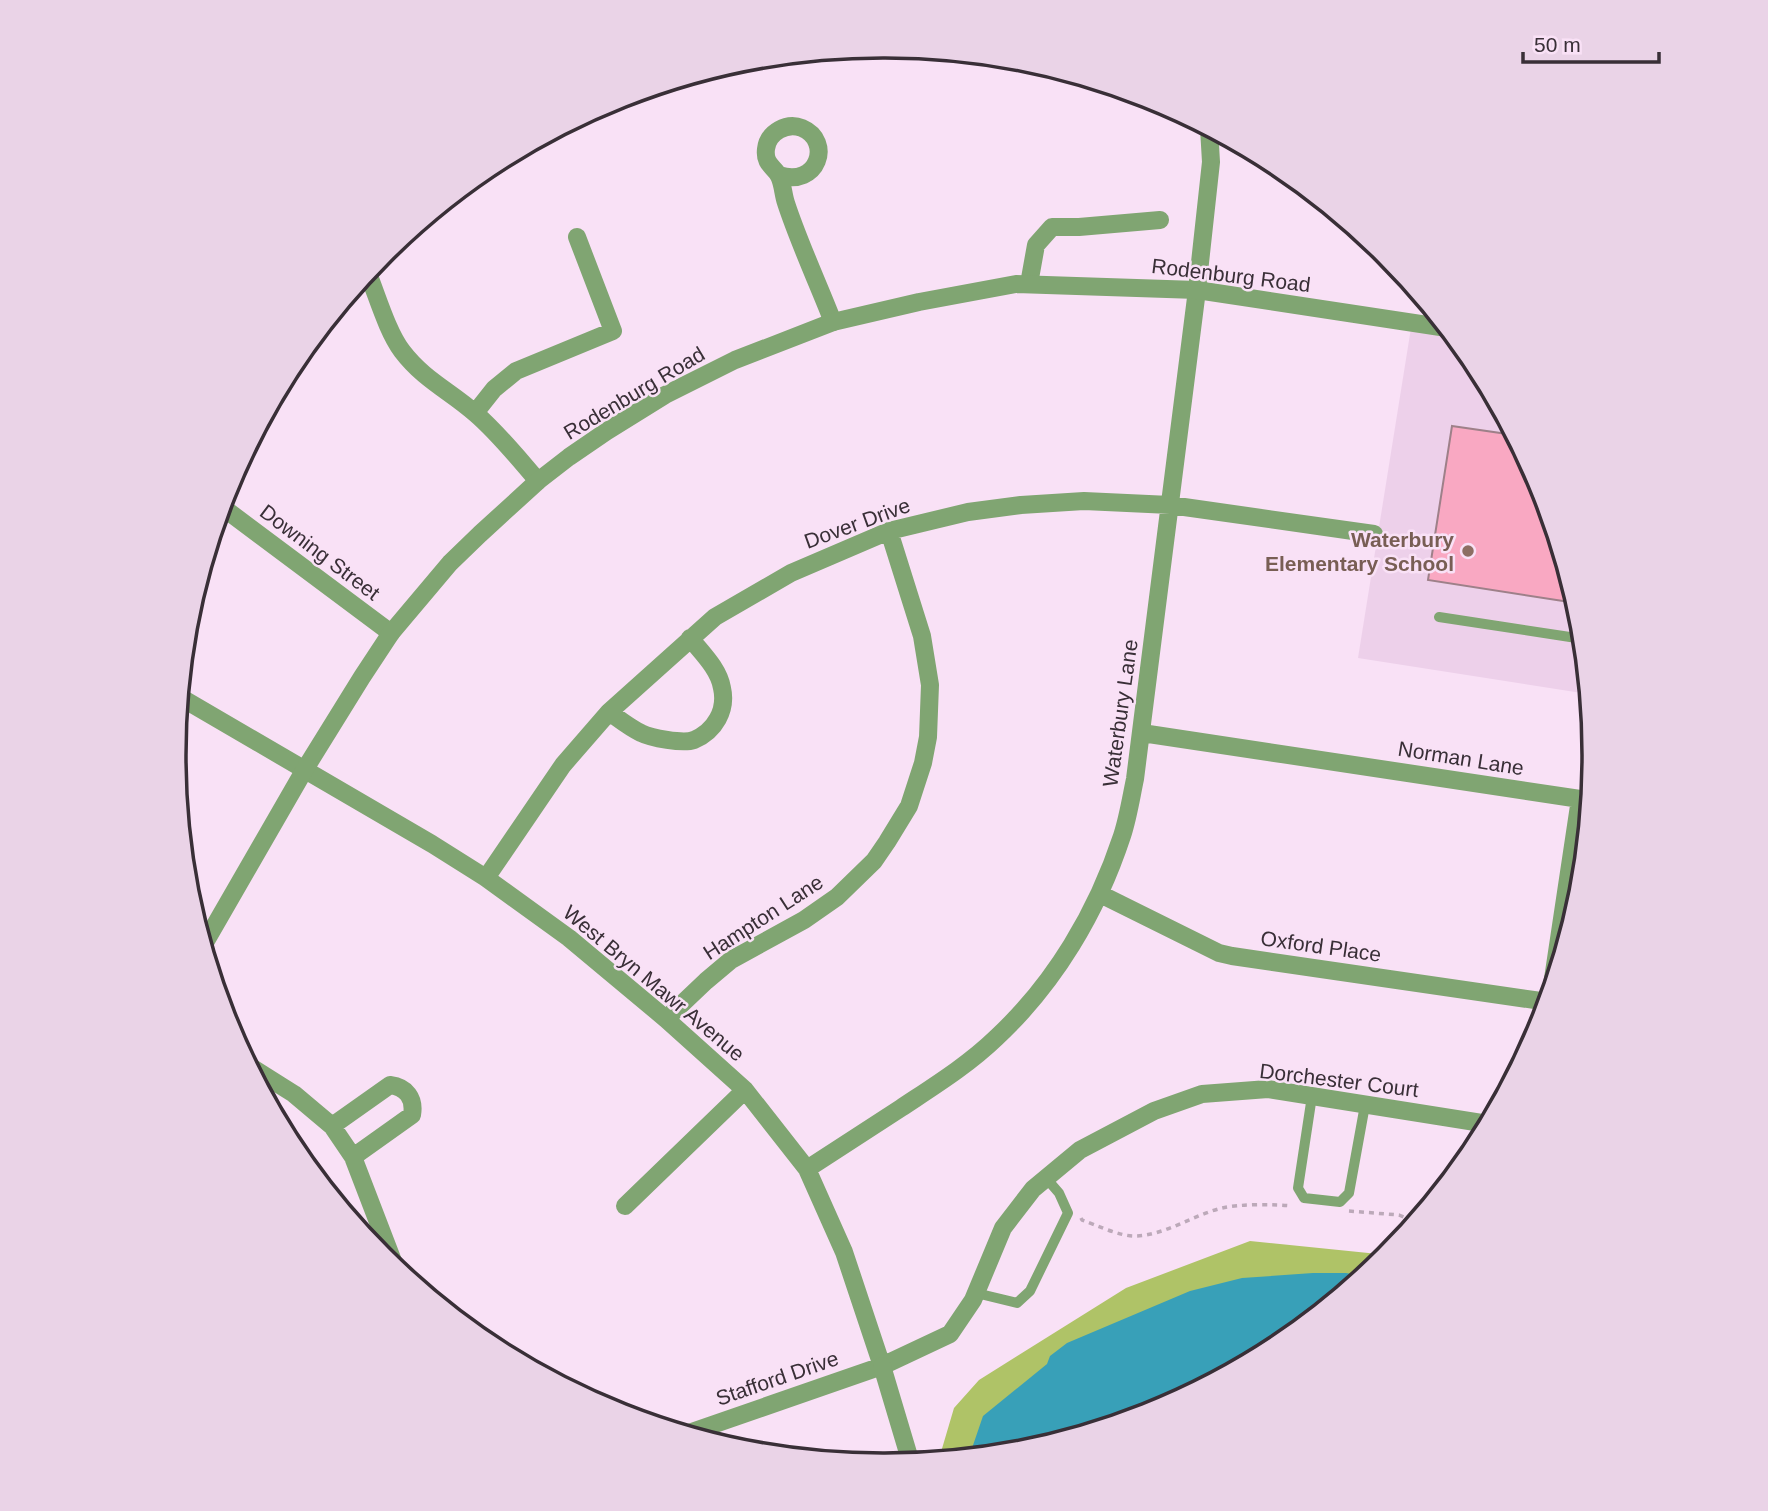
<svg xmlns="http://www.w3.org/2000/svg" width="1768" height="1511" font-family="Helvetica,sans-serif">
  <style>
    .built { fill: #edd0ea }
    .green { fill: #afc367 }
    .water { fill: #38a0b8 }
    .building { fill: #f9a8c2; stroke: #9e8089; stroke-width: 2 }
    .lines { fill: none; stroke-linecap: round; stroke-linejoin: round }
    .path { stroke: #bca9b9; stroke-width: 3.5; stroke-dasharray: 5 5; stroke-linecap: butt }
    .service { stroke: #80a572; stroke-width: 10 }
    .minor { stroke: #80a572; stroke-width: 18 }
    .tertiary { stroke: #80a572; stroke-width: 18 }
    .education-dot { fill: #8d6e63; stroke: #f9e1f6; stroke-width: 2.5 }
    .labels { text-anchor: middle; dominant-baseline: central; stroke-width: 5; stroke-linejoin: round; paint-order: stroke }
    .street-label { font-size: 21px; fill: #392f37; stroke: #f9e1f6 }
    .education-label { font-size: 21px; font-weight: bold; fill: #785e54; stroke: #f9e1f6; text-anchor: end }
    .rim { fill: none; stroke: #392f37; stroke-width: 3.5 }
  </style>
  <rect width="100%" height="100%" fill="#f9e1f6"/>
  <path class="built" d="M1411,328L1453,335L1475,361L1540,484L1580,617L1588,694L1358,658Z"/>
  <path class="green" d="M1250,1241L1388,1255L1278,1346L1155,1412L1022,1452L933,1461L941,1452L954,1408L979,1380L1126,1288Z"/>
  <path class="water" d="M1313,1273H1346L1364,1276L1278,1346L1155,1412L1022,1452L969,1457L983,1416L1047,1364L1050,1356L1067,1343L1190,1291L1242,1278Z"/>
  <path class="building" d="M1452,426L1514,435L1540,484L1576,603L1428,580Z"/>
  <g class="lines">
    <path class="path" d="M1349,1211L1399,1215L1415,1222
      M1081,1218L1082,1220C1096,1225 1119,1236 1134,1236C1164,1236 1193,1215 1222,1208C1239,1204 1274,1204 1292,1206"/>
    <path class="service" d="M1439,617L1583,639
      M1312,1096L1298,1188L1304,1198L1340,1202L1349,1193L1365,1105
      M976,1293L1017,1303L1030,1291L1068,1213L1059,1193L1046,1178"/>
    <path class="minor" d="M779,175C818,188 833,141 802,128C787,122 768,132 766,149C764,165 775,167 779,176C783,184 783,194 786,203C799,243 818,283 833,322
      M367,271C377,295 387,331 402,351C424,380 450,391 476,414C499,434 518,458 538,481
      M1029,284L1036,245L1052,227H1079L1160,220
      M475,413L494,389L516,371L613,331L577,237
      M221,506L391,633
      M180,697L432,844L486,878L569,938L666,1019L745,1090L807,1169L844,1252L882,1366
      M609,712C619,719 630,728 641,733C651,738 683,744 694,740C715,731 727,710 722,688C719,669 702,653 690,638
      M1142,733L1580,799L1551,992
      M486,878L563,765L609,712L715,617L791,573L889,531L968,512L1021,505L1084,501L1170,505L1374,534
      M1100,894L1219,953L1232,956L1548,1002
      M666,1019L706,981L731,960L804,920L837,897L874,861L887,842L909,806L923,763L928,737L930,685L922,636L889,531
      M248,1065L294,1094L332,1126L353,1157L396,1269
      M332,1126L390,1085C406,1087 415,1098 412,1115L353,1157
      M807,1169C839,1148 870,1128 901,1108C934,1086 968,1065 996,1038C1055,983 1097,912 1122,836C1128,818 1131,798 1135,779L1197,290L1211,162L1209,128
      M625,1206L745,1090
      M686,1434L882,1366L950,1334L973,1300L1003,1228L1033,1189L1080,1150L1154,1111L1202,1094L1268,1089L1488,1124"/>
    <path class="tertiary" d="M203,946L305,769L362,677L391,633L450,563L480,534L538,481L569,457L607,431L665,395L735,360L833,322L919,302L1016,284L1197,290L1447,328
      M882,1366L911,1463"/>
  </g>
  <circle class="education-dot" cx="1468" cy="551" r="7"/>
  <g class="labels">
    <g class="street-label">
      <text transform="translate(1231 275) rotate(7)">Rodenburg Road</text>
      <text transform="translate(634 393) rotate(-31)">Rodenburg Road</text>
      <text transform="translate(857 523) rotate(-20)">Dover Drive</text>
      <text transform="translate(320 552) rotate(37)">Downing Street</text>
      <text transform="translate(1120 713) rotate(-82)">Waterbury Lane</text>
      <text transform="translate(1461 758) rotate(9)">Norman Lane</text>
      <text transform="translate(763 917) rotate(-33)">Hampton Lane</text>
      <text transform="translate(1321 946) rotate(8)">Oxford Place</text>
      <text transform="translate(654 983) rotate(40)">West Bryn Mawr Avenue</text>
      <text transform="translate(1339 1080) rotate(7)">Dorchester Court</text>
      <text transform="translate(777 1378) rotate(-19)">Stafford Drive</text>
    </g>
    <g class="education-label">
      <text x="1454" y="539">Waterbury<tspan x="1454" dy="24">Elementary School</tspan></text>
    </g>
  </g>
  <path d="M0 0H1768V1511H0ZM883 58H885A697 697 0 0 1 1582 755V756A697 697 0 0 1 885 1453H883A697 697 0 0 1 186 756V755A697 697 0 0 1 883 58Z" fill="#ead3e7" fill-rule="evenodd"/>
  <path class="rim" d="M883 58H885A697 697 0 0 1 1582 755V756A697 697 0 0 1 885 1453H883A697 697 0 0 1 186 756V755A697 697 0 0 1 883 58Z"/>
  <path d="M1523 52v10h136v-10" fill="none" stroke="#392f37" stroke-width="3.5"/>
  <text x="1534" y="52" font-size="21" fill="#392f37" stroke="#f9e1f6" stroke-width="5" paint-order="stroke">50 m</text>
</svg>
